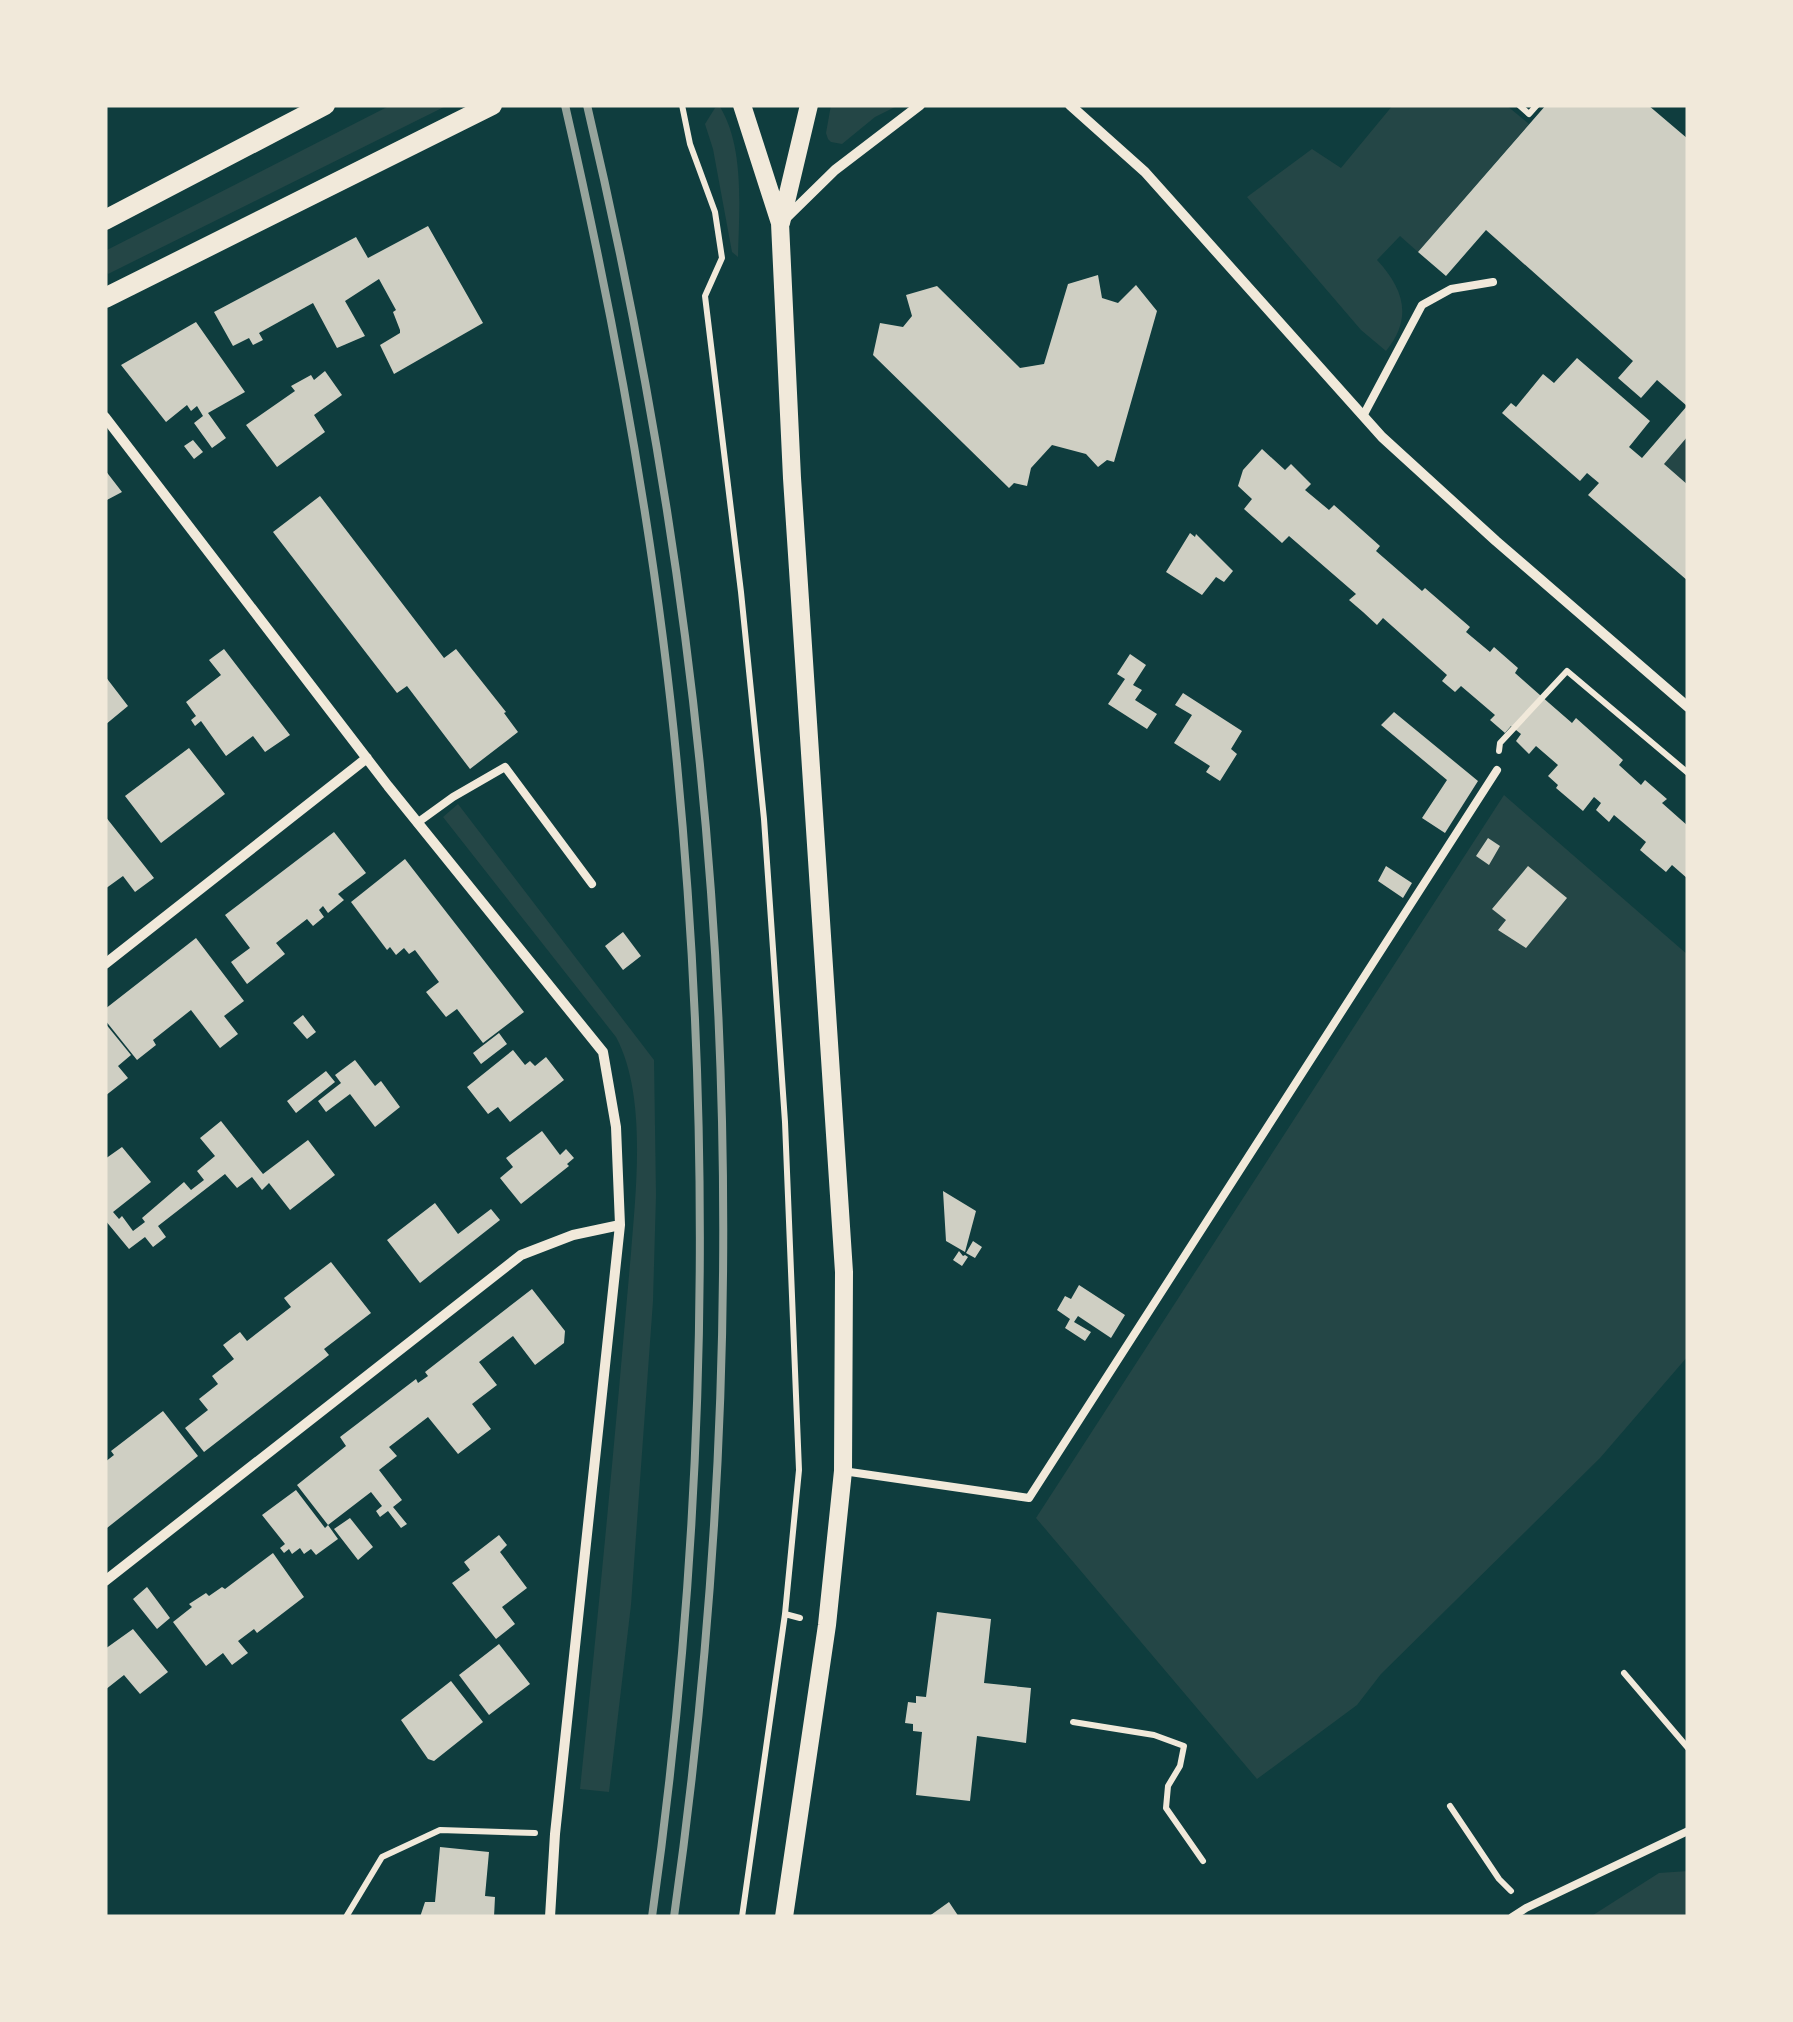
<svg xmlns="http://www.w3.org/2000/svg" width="1793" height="2022" font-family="'Source Sans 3',sans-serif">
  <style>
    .green { fill: #244646 }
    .building { fill: #cfcfc3 }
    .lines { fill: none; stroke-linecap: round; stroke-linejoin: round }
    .path { stroke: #f1e9da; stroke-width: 6 }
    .service { stroke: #f1e9da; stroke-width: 8 }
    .minor { stroke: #f1e9da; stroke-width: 10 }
    .tertiary { stroke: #f1e9da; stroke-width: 18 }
    .secondary { stroke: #f1e9da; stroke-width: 20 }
    .rail { stroke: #97a49c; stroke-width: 8 }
  </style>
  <rect width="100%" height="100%" fill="#0f3d3e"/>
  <path class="green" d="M391,105H448L108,274L105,267V251Z
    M831,105H899L875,117L842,144L831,142L828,139L826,133Z
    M1393,105H1506L1529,124L1418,252L1400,236L1377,260C1404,289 1413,318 1386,351L1361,330L1247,197L1312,149L1341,168Z
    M720,107C745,148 739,210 738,257L732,252L713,149L705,124L715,108Z
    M1688,436V485L1664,464Z
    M1504,795L1688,955V1356L1600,1458L1381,1674L1357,1705L1257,1779L1036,1518Z
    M458,804L654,1060L656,1195L653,1301L631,1605L609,1792L580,1789C594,1656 607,1522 619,1389C623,1344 627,1298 631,1253C636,1189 647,1095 616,1037L443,817Z
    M1688,1871V1917H1590L1659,1873Z"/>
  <path class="building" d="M1546,105H1648L1688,139V436L1664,464L1688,485V581L1588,495L1599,483L1587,473L1580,481L1502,413L1511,403L1516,407L1543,374L1554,383L1577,358L1650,421L1629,447L1642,458L1687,406L1657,380L1641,398L1618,378L1633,361L1486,230L1446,276L1418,252Z
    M428,226L483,323L394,374L380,345L400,333V330L393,312L396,310L379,279L345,301L365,336L337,348L313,303L259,333L263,340L253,345L249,338L233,346L214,312L356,237L368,258Z
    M1098,275L1102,298L1118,303L1136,285L1157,311L1114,462L1107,460L1098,467L1086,454L1052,445L1031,468L1027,486L1014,483L1009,488L873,355L880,323L903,327L912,316L906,295L937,286L1020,368L1044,364L1068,284Z
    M196,322L245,392L208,413L226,438L212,448L194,423L203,416L197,406L191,411L187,405L166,422L121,365Z
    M325,371L342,395L314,415L325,432L277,467L246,425L295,391L291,386L311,375L314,380Z
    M193,440L203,452L194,459L184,446Z
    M1262,449L1285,470L1291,464L1311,484L1305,490L1329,510L1334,505L1380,546L1376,551L1422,591L1425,588L1470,627L1466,632L1490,652L1494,647L1518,668L1515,673L1549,703L1572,723L1576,718L1623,760L1619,765L1641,785L1645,780L1667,799L1662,803L1688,826V879L1672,865L1666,872L1654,862L1640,850L1646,842L1614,815L1609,822L1596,810L1601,803L1594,797L1583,811L1556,788L1558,785L1548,776L1558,765L1536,746L1529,754L1516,741L1521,734L1511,726L1505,733L1490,720L1495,715L1461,686L1455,692L1442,681L1447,675L1383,618L1377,625L1363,612L1349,600L1356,594L1289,536L1282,543L1244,509L1252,499L1238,486L1243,470Z
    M105,470L122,492L105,501Z
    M320,496L444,658L456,649L506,712L504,713L518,732L470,769L407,686L397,693L273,532Z
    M1190,533L1195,537L1196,534L1233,571L1224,582L1216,577L1202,595L1166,572Z
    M224,649L290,735L265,752L253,736L226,756L201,721L195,726L191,720L196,716L186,702L221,675L209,660Z
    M1130,654L1146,665L1133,685L1142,690L1135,700L1157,714L1147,729L1108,704L1125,679L1117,674Z
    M105,676L128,706L105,725Z
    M1183,693L1242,731L1231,749L1237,754L1220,781L1206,772L1210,766L1174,743L1192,715L1175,705Z
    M1394,712L1478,781L1445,833L1422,818L1447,780L1381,725Z
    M189,748L225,794L161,843L125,796Z
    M105,816L154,878L135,892L123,876L105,889Z
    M334,832L366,873L338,894L344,900L328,913L323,906L319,910L324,917L313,926L307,919L276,943L285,954L247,984L231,962L250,948L225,915Z
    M1488,838L1500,846L1489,865L1476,856Z
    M405,859L524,1012L483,1043L457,1009L446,1017L426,992L439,982L415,950L409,954L404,948L396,955L390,947L387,950L351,902Z
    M1386,866L1412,883L1403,898L1378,881Z
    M1528,866L1567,898L1526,948L1498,930L1506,920L1492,909Z
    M623,932L641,956L623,970L605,946Z
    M196,938L244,1001L224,1016L238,1034L220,1048L191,1010L153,1040L156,1045L137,1060L105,1020V1009Z
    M303,1015L316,1032L307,1039L293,1023Z
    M105,1023L131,1055L118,1066L128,1078L105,1096Z
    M499,1033L507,1044L481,1064L473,1053Z
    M513,1050L525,1065L530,1061L535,1066L546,1057L564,1080L510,1122L498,1107L488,1114L467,1087Z
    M355,1060L375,1086L381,1081L400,1107L375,1127L350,1094L326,1112L318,1101L341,1083L335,1075Z
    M326,1071L335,1082L296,1113L287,1101Z
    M221,1121L263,1174L308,1140L335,1175L290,1210L269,1183L262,1190L252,1177L237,1188L225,1174L158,1226L166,1237L153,1247L145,1237L129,1249L105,1220V1159L122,1147L151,1182L113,1212L119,1219L122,1216L133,1231L145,1222L142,1218L184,1182L191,1190L204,1180L197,1171L215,1156L200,1138Z
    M542,1131L560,1155L566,1149L574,1158L567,1164L569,1166L521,1204L500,1178L513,1167L506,1158Z
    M943,1191L976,1211L965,1252L946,1241Z
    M435,1203L458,1234L491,1209L500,1220L420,1283L387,1240Z
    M973,1241L982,1247L975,1258L966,1253Z
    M959,1251L963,1256L965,1255L968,1257L962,1266L953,1260Z
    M331,1262L371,1313L324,1349L329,1355L204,1452L185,1428L208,1410L199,1399L218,1384L212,1376L234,1359L223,1345L240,1332L247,1341L291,1307L284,1298Z
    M1079,1285L1125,1315L1111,1338L1078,1316L1074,1322L1091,1332L1085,1341L1065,1328L1070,1319L1057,1310L1065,1296L1071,1299Z
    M532,1289L565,1331L564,1343L535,1365L513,1336L479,1362L497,1385L472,1404L491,1429L458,1454L428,1417L389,1447L397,1456L379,1470L402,1500L393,1507L407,1524L401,1528L388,1511L380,1517L376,1511L382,1506L371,1492L328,1525L338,1539L316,1555L311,1549L304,1554L300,1548L292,1554L289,1549L284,1553L280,1548L285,1544L262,1515L296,1490L325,1528L328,1525L297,1485L346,1446L340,1437L416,1379L418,1383L428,1376L425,1372Z
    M163,1411L198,1456L107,1528L105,1462L114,1455L111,1451Z
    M350,1518L373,1547L358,1560L334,1529Z
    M499,1535L507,1545L500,1552L527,1588L502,1607L515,1624L496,1639L452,1583L470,1570L464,1562Z
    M273,1553L304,1597L257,1633L254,1629L238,1641L248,1653L232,1665L223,1653L206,1666L173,1622L192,1607L189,1604L206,1593L209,1596L222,1587L225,1589Z
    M147,1587L170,1618L157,1629L133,1599Z
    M937,1612L991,1619L984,1683L1031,1688L1026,1743L977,1736L970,1801L916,1795L922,1732L913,1731V1724L905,1723L908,1702L916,1703V1696L926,1697Z
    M133,1629L168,1672L140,1694L124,1675L105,1690V1649Z
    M499,1644L530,1684L489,1715L459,1675Z
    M451,1681L483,1722L434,1761L428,1759L401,1720Z
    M440,1847L489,1852L485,1896L495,1897L494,1917H420L425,1902H435Z
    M949,1902L959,1917H928Z"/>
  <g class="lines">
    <path class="path" d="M682,105L690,144L715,212L722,258L705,296L741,592L764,819L785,1122L799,1470L785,1614L800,1618
      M1519,105L1529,114L1537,105
      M1499,751L1500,743L1567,671L1688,773
      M1624,1673L1688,1748
      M1073,1722L1154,1735L1184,1746L1180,1766L1168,1786L1166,1808L1203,1861
      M1450,1806L1499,1879L1511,1891
      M346,1917L382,1857L440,1830L535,1833
      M742,1917L785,1614"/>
    <path class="service" d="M1363,416L1422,305L1451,289L1493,282
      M417,823L453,797L505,767L592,884
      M843,1471L1029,1498L1497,770
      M1512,1917L1526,1908L1688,1831"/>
    <path class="minor" d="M1070,105L1145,172L1382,437L1496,541L1688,707
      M785,219L835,170L920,105
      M105,417L388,786L603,1052L616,1127L620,1225L555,1834L550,1917
      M105,964L367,758
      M105,1581L521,1255L573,1235L620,1225"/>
    <path class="tertiary" d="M742,105L780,223L792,478L844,1272L843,1471L827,1625L784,1917
      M781,223L809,105"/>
    <path class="secondary" d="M105,220L325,105
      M105,298L492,105"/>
    <path class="rail" d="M565,105C615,322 656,542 677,764C714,1148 706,1535 652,1917
      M587,105C648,364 692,627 711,892C736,1234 722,1578 674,1917"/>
  </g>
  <rect width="1793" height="2022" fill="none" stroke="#f1e9da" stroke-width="215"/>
</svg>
